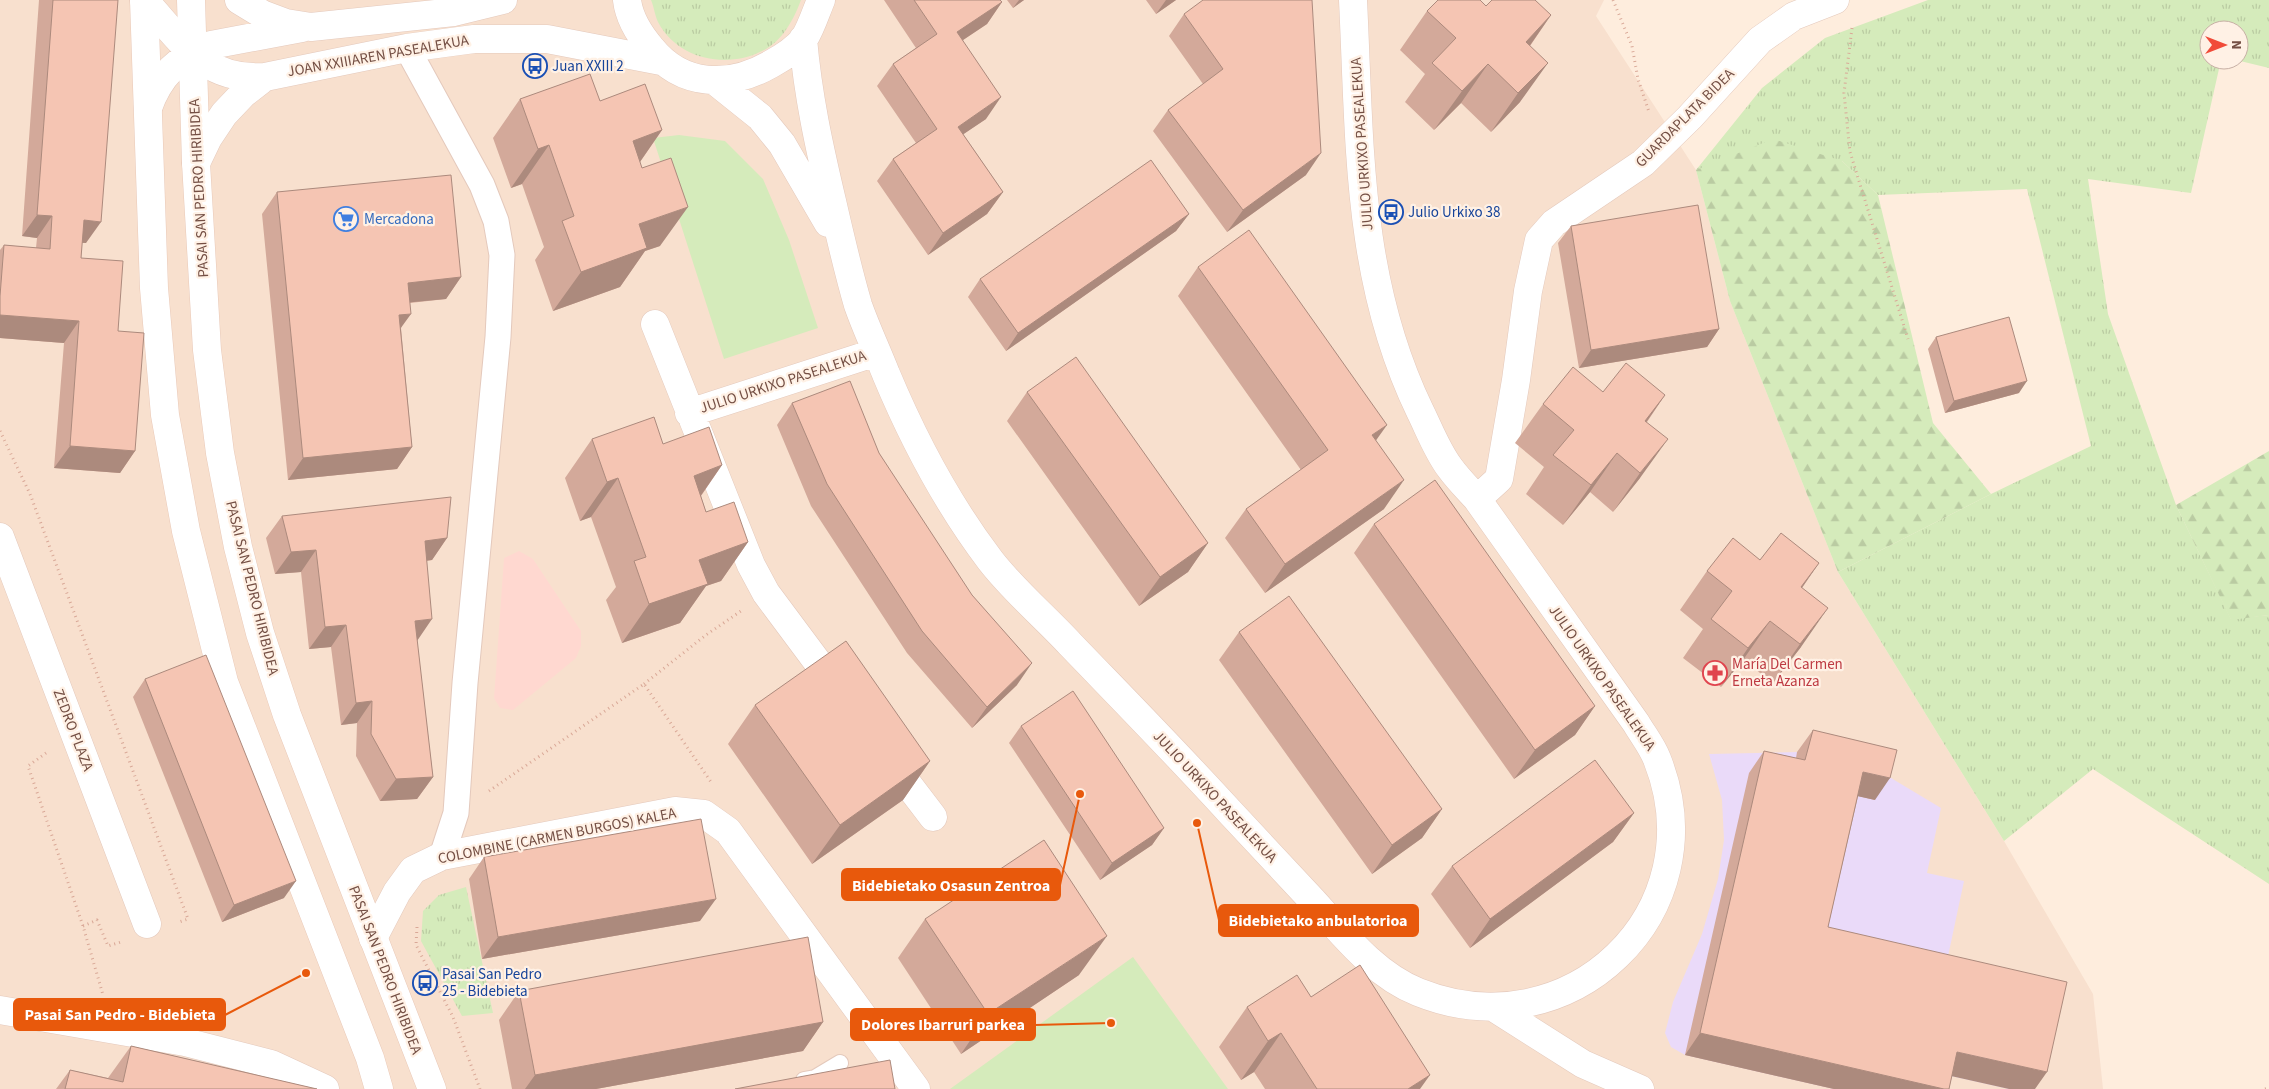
<svg xmlns="http://www.w3.org/2000/svg" width="2269" height="1089" font-family="'Source Sans 3',sans-serif">
  <style>
    .residential { fill: #f8e0ce }
    .commercial { fill: #ffd8d0 }
    .education { fill: #eadaf9 }
    .grass { fill: url(#grass-tufts) }
    .forest { fill: url(#forest-firs) }
    .park { fill: #d5ebbb }
    .lines { fill: none; stroke-linecap: round; stroke-linejoin: round }
    .service-casing { stroke: #e4c9bc; stroke-width: 18 }
    .pedestrian-casing { stroke: #e4c9bc; stroke-width: 27 }
    .minor-casing { stroke: #e4c9bc; stroke-width: 29 }
    .secondary-casing { stroke: #e9c9b8; stroke-width: 29 }
    .path { stroke: #d9a897; stroke-width: 3; stroke-dasharray: 1 4; stroke-linecap: butt }
    .service { stroke: #fff; stroke-width: 16 }
    .pedestrian { stroke: #fff; stroke-width: 25 }
    .minor { stroke: #fff; stroke-width: 28 }
    .secondary { stroke: #fff; stroke-width: 28 }
    .wall { fill: #d3a99a }
    .shaded-wall { fill: #ac8a7d }
    .building { fill: #f5c5b3; stroke: #ac8a7d }
    .labels { text-anchor: middle; dominant-baseline: central; stroke-width: 4.5; stroke-linejoin: round; paint-order: stroke }
    .street-label { font-size: 15px; fill: #744f44; stroke: #fff1e5 }
    .transit-label { font-size: 15px; fill: #164399; stroke: #fff1e5; text-anchor: start }
    .shop-label { font-size: 15px; fill: #366cbe; stroke: #fff1e5; text-anchor: start }
    .health-label { font-size: 15px; fill: #be3a42; stroke: #fff1e5; text-anchor: start }
    .leader { fill: none; stroke: #e8590c; stroke-width: 2 }
    .callout-dot { fill: #e8590c; stroke: #fff1e5; stroke-width: 2 }
    .callout { fill: #e8590c; stroke: #e8590c; stroke-width: 2 }
    .callout-label { font-size: 16px; text-anchor: middle; font-weight: bold; fill: #fff }
  </style>
  <defs>
    <pattern id="grass-tufts" width="24" height="20" patternUnits="userSpaceOnUse" patternTransform="scale(1.25)"><rect width="24" height="20" fill="#d5ebbb"/><path d="M3 7l-1-3M5 7V3M7 7l1-3M15 17l-1-3M17 17v-4M19 17l1-3" fill="none" stroke="#bacba2"/></pattern>
    <pattern id="forest-firs" width="22" height="20" patternUnits="userSpaceOnUse" patternTransform="scale(1.25)"><rect width="22" height="20" fill="#d5ebbb"/><path d="M5 1l3.5 6h-7zM16 11l3.5 6h-7z" fill="#bacba2"/></pattern>
  </defs>
  <rect width="100%" height="100%" fill="#feeddd"/>
  <path class="residential" d="M0,0H1604L1596,16L1696,170L1730,301L1838,572L2004,841L2093,994L2103,1089H0Z"/>
  <path class="commercial" d="M519,551L533,559L581,631V646L576,658L513,710L500,708L494,698L504,558Z"/>
  <path class="education" d="M1797,752L1881,772L1941,808L1927,873L1964,881L1947,961L2009,1089L1942,1074L1938,1089H1834L1685,1055L1671,1047L1665,1033L1673,1002L1702,934L1718,879L1724,840L1722,800L1709,754Z"/>
  <path class="grass" d="M651,0H801C794,19 782,42 762,51C727,69 678,60 658,22C655,16 654,7 651,0Z
    M1928,0H2269V68L2236,60H2239V30H2209V60H2221L2191,193L2088,179L2108,314L2176,505L2231,619L2269,615V884L2093,769L2004,841L1838,572L1991,494L2091,446L2027,189L1878,195L1842,161L1696,170L1762,88L1825,38Z
    M466,887L493,1013L462,1016L421,941L423,911L439,895Z"/>
  <path class="forest" d="M1773,139L1842,161L1878,195L1933,423L1991,494L1838,572L1730,301L1696,170Z
    M2269,451V615L2231,620L2176,505Z"/>
  <path class="park" d="M679,135L725,141L763,179L789,240L818,328L724,359L653,138Z
    M1133,957L1228,1089H950Z"/>
  <g class="lines">
    <defs>
      <path id="service" d="M804,1080L815,1078L840,1063"/>
      <path id="pedestrian" d="M407,48L482,185L496,221L502,255L498,337L465,683L456,813L442,856"/>
      <path id="minor" d="M144,0C182,41 203,81 265,77
        M239,0L262,14L286,23L311,27L454,12L503,0
        M627,0C629,17 640,35 651,48C682,87 729,88 771,64C782,58 796,49 804,39C811,28 816,12 821,0
        M803,39C808,96 819,146 832,201C840,236 848,271 858,305C866,328 877,351 886,374C914,441 946,502 990,560C1013,590 1044,616 1070,644C1123,699 1177,754 1229,811C1257,841 1285,871 1313,901C1343,934 1375,975 1418,992C1569,1053 1718,912 1657,759C1652,746 1643,735 1636,723L1477,499C1468,489 1458,479 1450,468C1437,451 1429,429 1420,411C1356,279 1360,142 1353,0
        M715,81L760,117L782,144L828,223
        M148,108C159,76 179,56 211,45L302,28
        M196,163L208,138L224,114L243,94L265,77L407,48L474,39H547L661,61
        M655,324L751,565L766,593L839,691
        M689,413L877,352
        M1477,499L1499,479L1516,380L1528,291L1539,240L1554,223L1643,163L1690,117L1760,40L1794,16L1835,0
        M0,537L147,924
        M888,758L933,817
        M373,938L397,892L413,870L442,856L675,811L704,814L728,831L916,1089
        M1493,1007L1583,1064L1640,1089
        M0,1010L185,1042L271,1064L325,1089"/>
      <path id="secondary" d="M144,0L154,288L165,415L186,531L224,682L370,1058L379,1089
        M191,0L196,163L207,350L220,453L238,547L260,633L287,715L432,1089"/>
    </defs>
    <use href="#service" class="service-casing"/>
    <use href="#pedestrian" class="pedestrian-casing"/>
    <use href="#minor" class="minor-casing"/>
    <use href="#secondary" class="secondary-casing"/>
    <path class="path" d="M1613,0L1632,46L1638,79L1649,112
      M1852,28L1844,93L1850,152L1908,339
      M0,431L30,494L188,919L179,922
      M644,684L706,635L741,611
      M46,753L28,766L83,926L103,995
      M489,791L644,684L711,782
      M83,926L97,920L108,946L121,942
      M417,927L416,945L453,1017L480,1089
      M2265,1089L2269,1088"/>
    <use href="#service" class="service"/>
    <use href="#pedestrian" class="pedestrian"/>
    <use href="#minor" class="minor"/>
    <use href="#secondary" class="secondary"/>
  </g>
  <path class="wall" d="M39,0H118L86,243H82L81,258L118,331L135,451L120,473L54,468L64,343L0,338V250L4,245L36,248L37,238L22,236Z
    M884,0H1000L1002,2L987,24L963,40L986,119L963,134L1003,192L987,214L928,255L877,181L893,159L916,143L877,86L893,64L916,48Z
    M1007,0H1024L1013,8Z
    M1146,0H1176L1156,14Z
    M1486,6L1551,15L1530,46L1520,102L1491,132L1461,103L1434,130L1405,102L1425,74L1400,50L1427,11Z
    M1184,14L1306,175L1227,232L1153,131L1168,110L1203,84L1169,36Z
    M520,99L600,101L662,130L640,162L660,246L645,251L620,287L553,311L535,260L544,247L522,184L511,188L493,138Z
    M277,192L461,277L446,299L410,303L401,328L412,447L397,469L288,480L262,214Z
    M1189,214L1176,231L1006,351L968,297L980,279Z
    M1571,226L1719,329L1707,347L1579,368L1558,243Z
    M1198,267L1376,441L1384,509L1265,593L1225,538L1246,509L1301,470L1178,296Z
    M1936,337L2019,393L1945,413L1928,349Z
    M1027,392L1208,543L1188,572L1139,606L1007,421Z
    M1665,395L1647,422L1640,478L1613,512L1590,492L1563,525L1526,494L1544,467L1515,443L1543,404Z
    M792,403L879,453L1017,685L972,728L907,653L811,506L777,425Z
    M592,439L663,444L722,465L701,496L706,512L748,542L721,581L706,586L680,623L622,643L606,600L616,587L591,517L580,521L565,478Z
    M282,516L447,538L432,560L427,561L417,640L433,777L417,799L380,801L356,756L357,723L341,725L331,647L309,649L301,572L275,574L266,538Z
    M1374,524L1595,706L1575,735L1514,779L1354,553Z
    M1760,560L1819,563L1802,588L1801,647L1773,683L1743,660L1721,687L1683,658L1703,629L1680,610L1707,571Z
    M1239,632L1442,809L1422,838L1372,874L1219,660Z
    M145,679L284,898L222,922L133,697Z
    M755,705L930,761L903,800L812,864L728,744Z
    M1021,726L1164,828L1152,845L1100,880L1009,743Z
    M1813,730L1875,800L1858,796L1828,927L1952,1076L1949,1089H1834L1685,1055L1749,773L1764,751L1796,758L1797,752Z
    M1634,813L1613,842L1470,948L1431,894L1452,866Z
    M484,857L700,921L482,959L469,879Z
    M925,919L1079,975L961,1054L898,958Z
    M519,991L823,1022L803,1051L596,1089H512L499,1020Z
    M1311,997L1420,1089H1265L1254,1072L1241,1080L1219,1047L1247,1007Z
    M131,1046L317,1089H56L70,1070L108,1078Z"/>
  <path class="shaded-wall" d="M1019,0H1024L1013,8Z
    M1166,0H1176L1156,14Z
    M1002,2L987,24L942,54L957,32Z
    M1551,15L1524,54L1526,42Z
    M1548,63L1520,102L1491,132L1518,93Z
    M1488,64L1461,103L1434,130L1462,91Z
    M1001,97L986,119L943,148L958,127Z
    M662,130L635,169L633,141Z
    M549,145L522,184L511,188L538,149Z
    M1321,153L1306,175L1227,232L1243,210Z
    M1003,192L987,214L928,255L943,233Z
    M688,207L660,246L645,251L620,287L553,311L581,272L639,224Z
    M1189,214L1176,231L1006,351L1018,333Z
    M37,215L52,216L37,238L22,236Z
    M84,220L101,222L86,243L69,242Z
    M461,277L446,299L392,304L408,283Z
    M411,314L395,336L399,315Z
    M0,315L79,321L64,343L0,338Z
    M1719,329L1707,347L1579,368L1591,350Z
    M2027,381L2019,393L1945,413L1954,401Z
    M1665,395L1638,434L1645,421Z
    M1387,425L1367,453L1372,435Z
    M1668,439L1640,478L1613,512L1640,473Z
    M70,446L135,451L120,473L54,468Z
    M412,447L397,469L288,480L303,458Z
    M1617,453L1590,492L1563,525L1591,485Z
    M722,465L695,504L694,476Z
    M618,478L591,517L580,521L607,482Z
    M1404,480L1384,509L1265,593L1285,564Z
    M447,538L432,560L410,562L425,541Z
    M748,542L721,581L706,586L680,623L622,643L649,604L699,560Z
    M1208,543L1188,572L1139,606L1160,577Z
    M316,550L301,572L275,574L291,552Z
    M1819,563L1792,602L1773,626L1801,587Z
    M1828,608L1801,647L1773,683L1800,644Z
    M432,619L417,641L415,621Z
    M1770,621L1743,660L1721,687L1748,648Z
    M346,625L331,647L309,649L325,627Z
    M1032,663L1017,685L972,728L987,707Z
    M372,701L357,723L341,725L356,703Z
    M1595,706L1575,735L1514,779L1535,750Z
    M930,761L903,800L812,864L840,825Z
    M1863,772L1890,778L1875,800L1848,794Z
    M433,777L417,799L380,801L396,779Z
    M1442,809L1422,838L1372,874L1392,845Z
    M1634,813L1613,842L1470,948L1490,919Z
    M1164,828L1152,845L1100,880L1112,863Z
    M296,881L284,898L222,922L234,905Z
    M716,899L700,921L482,959L498,937Z
    M1107,936L1079,975L961,1054L988,1014Z
    M823,1022L803,1051L596,1089H525L535,1075Z
    M1281,1033L1254,1072L1241,1080L1268,1041Z
    M1700,1033L1944,1089H1834L1685,1055Z
    M1957,1052L2047,1072L2035,1089H2009L1942,1074Z
    M1430,1075L1420,1089H1408Z"/>
  <path class="building" d="M53,0H118L101,222L84,220L81,258L123,261L118,331L144,333L135,451L70,446L79,321L0,315V296L4,245L50,249L52,216L37,215Z
    M914,0H1000L1002,2L957,32L1001,97L958,127L1003,192L943,233L893,159L937,129L893,64L937,34Z
    M1203,0H1312L1321,153L1243,210L1168,110L1223,69L1184,14Z
    M1438,0H1480L1486,6L1492,0H1535L1551,15L1526,42L1548,63L1518,93L1488,64L1462,91L1432,63L1456,38L1427,11Z
    M590,74L600,101L645,84L662,130L633,141L642,168L671,158L688,207L639,224L647,248L581,272L562,221L574,216L549,145L538,149L520,99Z
    M1151,160L1189,214L1018,333L980,279Z
    M451,175L461,277L408,283L411,314L399,315L412,447L303,458L277,192Z
    M1698,205L1719,329L1591,350L1571,226Z
    M1249,230L1387,425L1372,435L1404,480L1285,564L1246,509L1328,450L1198,267Z
    M2009,317L2027,381L1954,401L1936,337Z
    M1076,357L1208,543L1160,577L1027,392Z
    M1626,363L1665,395L1645,421L1668,439L1640,473L1617,453L1591,485L1553,455L1574,430L1543,404L1573,367L1603,392Z
    M850,381L879,453L972,595L1032,663L987,707L922,631L827,484L792,403Z
    M654,417L663,444L709,427L722,465L694,476L706,512L734,502L748,542L699,560L708,584L649,604L634,561L646,557L618,478L607,482L592,439Z
    M1435,480L1595,706L1535,750L1374,524Z
    M451,497L447,538L425,541L432,619L415,621L433,777L396,779L371,734L372,701L356,703L346,625L325,627L316,550L291,552L282,516Z
    M1781,533L1819,563L1801,587L1828,608L1800,644L1770,621L1748,648L1711,619L1732,591L1707,571L1733,538L1760,560Z
    M1289,596L1442,809L1392,845L1239,632Z
    M846,641L930,761L840,825L755,705Z
    M206,655L296,881L234,905L145,679Z
    M1073,691L1164,828L1112,863L1021,726Z
    M1813,730L1897,750L1890,778L1863,772L1828,927L2067,982L2047,1072L1957,1052L1949,1089H1944L1700,1033L1764,751L1805,760Z
    M1595,760L1634,813L1490,919L1452,866Z
    M701,819L716,899L498,937L484,857Z
    M1044,840L1107,936L988,1014L925,919Z
    M808,937L823,1022L535,1075L519,991Z
    M1360,965L1430,1075L1408,1089H1317L1281,1033L1268,1041L1247,1007L1297,975L1311,997Z
    M131,1046L317,1089H65L70,1070L123,1082Z
    M890,1060L895,1089H735Z"/>
  <defs>
    <symbol id="bus-ring" viewBox="-11 -11 22 22"><circle r="9.5" fill="#fff1e5" stroke="#1a4fb4" stroke-width="1.5"/><path d="M-5-6H5V4H4V6H2V4H-2V6H-4V4H-5ZM-3.5-4V0h7V-4ZM-3.5 1.2v1.5H-2V1.2ZM2 1.2v1.5H3.5V1.2Z" fill="#1a4fb4"/></symbol>
    <symbol id="supermarket-ring" viewBox="-11 -11 22 22"><circle r="9.5" fill="#fff1e5" stroke="#3f7fe0" stroke-width="1.5"/><path d="M-6-5.5h2.5l.6 2H6L4.5 2H-2.5L-4.4-4H-6ZM-1.5 3.2a1.3 1.3 0 1 0 .1 0ZM3 3.2a1.3 1.3 0 1 0 .1 0Z" fill="#3f7fe0"/></symbol>
    <symbol id="pharmacy-ring" viewBox="-11 -11 22 22"><circle r="9.5" fill="#fff1e5" stroke="#e0444e" stroke-width="1.5"/><path d="M-2-6h4v4h4v4h-4v4h-4v-4h-4v-4h4Z" fill="#e0444e"/></symbol>
  </defs>
  <g fill-rule="evenodd">
    <use href="#bus-ring" x="521" y="52" width="28" height="28"/>
    <use href="#bus-ring" x="1377" y="198" width="28" height="28"/>
    <use href="#supermarket-ring" x="332" y="205" width="28" height="28"/>
    <use href="#pharmacy-ring" x="1701" y="659" width="28" height="28"/>
    <use href="#bus-ring" x="411" y="969" width="28" height="28"/>
  </g>
  <g class="labels">
    <g class="street-label">
      <text transform="translate(378 56) rotate(-10)">JOAN XXIIIAREN PASEALEKUA</text>
      <text transform="translate(1685 118) rotate(-45)">GUARDAPLATA BIDEA</text>
      <text transform="translate(1362 144) rotate(-94)">JULIO URKIXO PASEALEKUA</text>
      <text transform="translate(199 188) rotate(-93)">PASAI SAN PEDRO HIRIBIDEA</text>
      <text transform="translate(783 382) rotate(-18)">JULIO URKIXO PASEALEKUA</text>
      <text transform="translate(252 588) rotate(76)">PASAI SAN PEDRO HIRIBIDEA</text>
      <text transform="translate(1602 678) rotate(55)">JULIO URKIXO PASEALEKUA</text>
      <text transform="translate(73 730) rotate(69)">ZEDRO PLAZA</text>
      <text transform="translate(1215 797) rotate(47)">JULIO URKIXO PASEALEKUA</text>
      <text transform="translate(557 836) rotate(-11)">COLOMBINE (CARMEN BURGOS) KALEA</text>
      <text transform="translate(385 970) rotate(69)">PASAI SAN PEDRO HIRIBIDEA</text>
    </g>
    <g class="transit-label">
      <text x="552" y="66">Juan XXIII 2</text>
      <text x="1408" y="212">Julio Urkixo 38</text>
      <text x="442" y="974">Pasai San Pedro<tspan x="442" dy="17">25 - Bidebieta</tspan></text>
    </g>
    <g class="shop-label">
      <text x="364" y="219">Mercadona</text>
    </g>
    <g class="health-label">
      <text x="1732" y="664">María Del Carmen<tspan x="1732" dy="17">Erneta Azanza</tspan></text>
    </g>
  </g>
  <path class="leader" d="M1080 794L1060 885M1197 823L1219 920M306 973L225 1015M1111 1023L1035 1025"/>
  <g class="callout-dot">
    <circle cx="1080" cy="794" r="5"/>
    <circle cx="1197" cy="823" r="5"/>
    <circle cx="306" cy="973" r="5"/>
    <circle cx="1111" cy="1023" r="5"/>
  </g>
  <g class="callout">
    <rect x="842" y="869" width="218" height="31" rx="5"/>
    <rect x="1219" y="905" width="199" height="31" rx="5"/>
    <rect x="14" y="999" width="211" height="31" rx="5"/>
    <rect x="851" y="1009" width="184" height="31" rx="5"/>
  </g>
  <g class="callout-label">
    <text x="951" y="891">Bidebietako Osasun Zentroa</text>
    <text x="1318" y="926">Bidebietako anbulatorioa</text>
    <text x="120" y="1020">Pasai San Pedro - Bidebieta</text>
    <text x="943" y="1030">Dolores Ibarruri parkea</text>
  </g>
  <g transform="translate(2224 45) rotate(90)"><circle r="24" fill="#fff1e5" stroke="#c7b0a5"/>
  <path d="M0-4L9 19L0 12L-9 19Z" fill="#f14b39"/>
  <text y="-8" font-size="14" font-weight="bold" text-anchor="middle" fill="#744f44">N</text>
  </g>
</svg>
